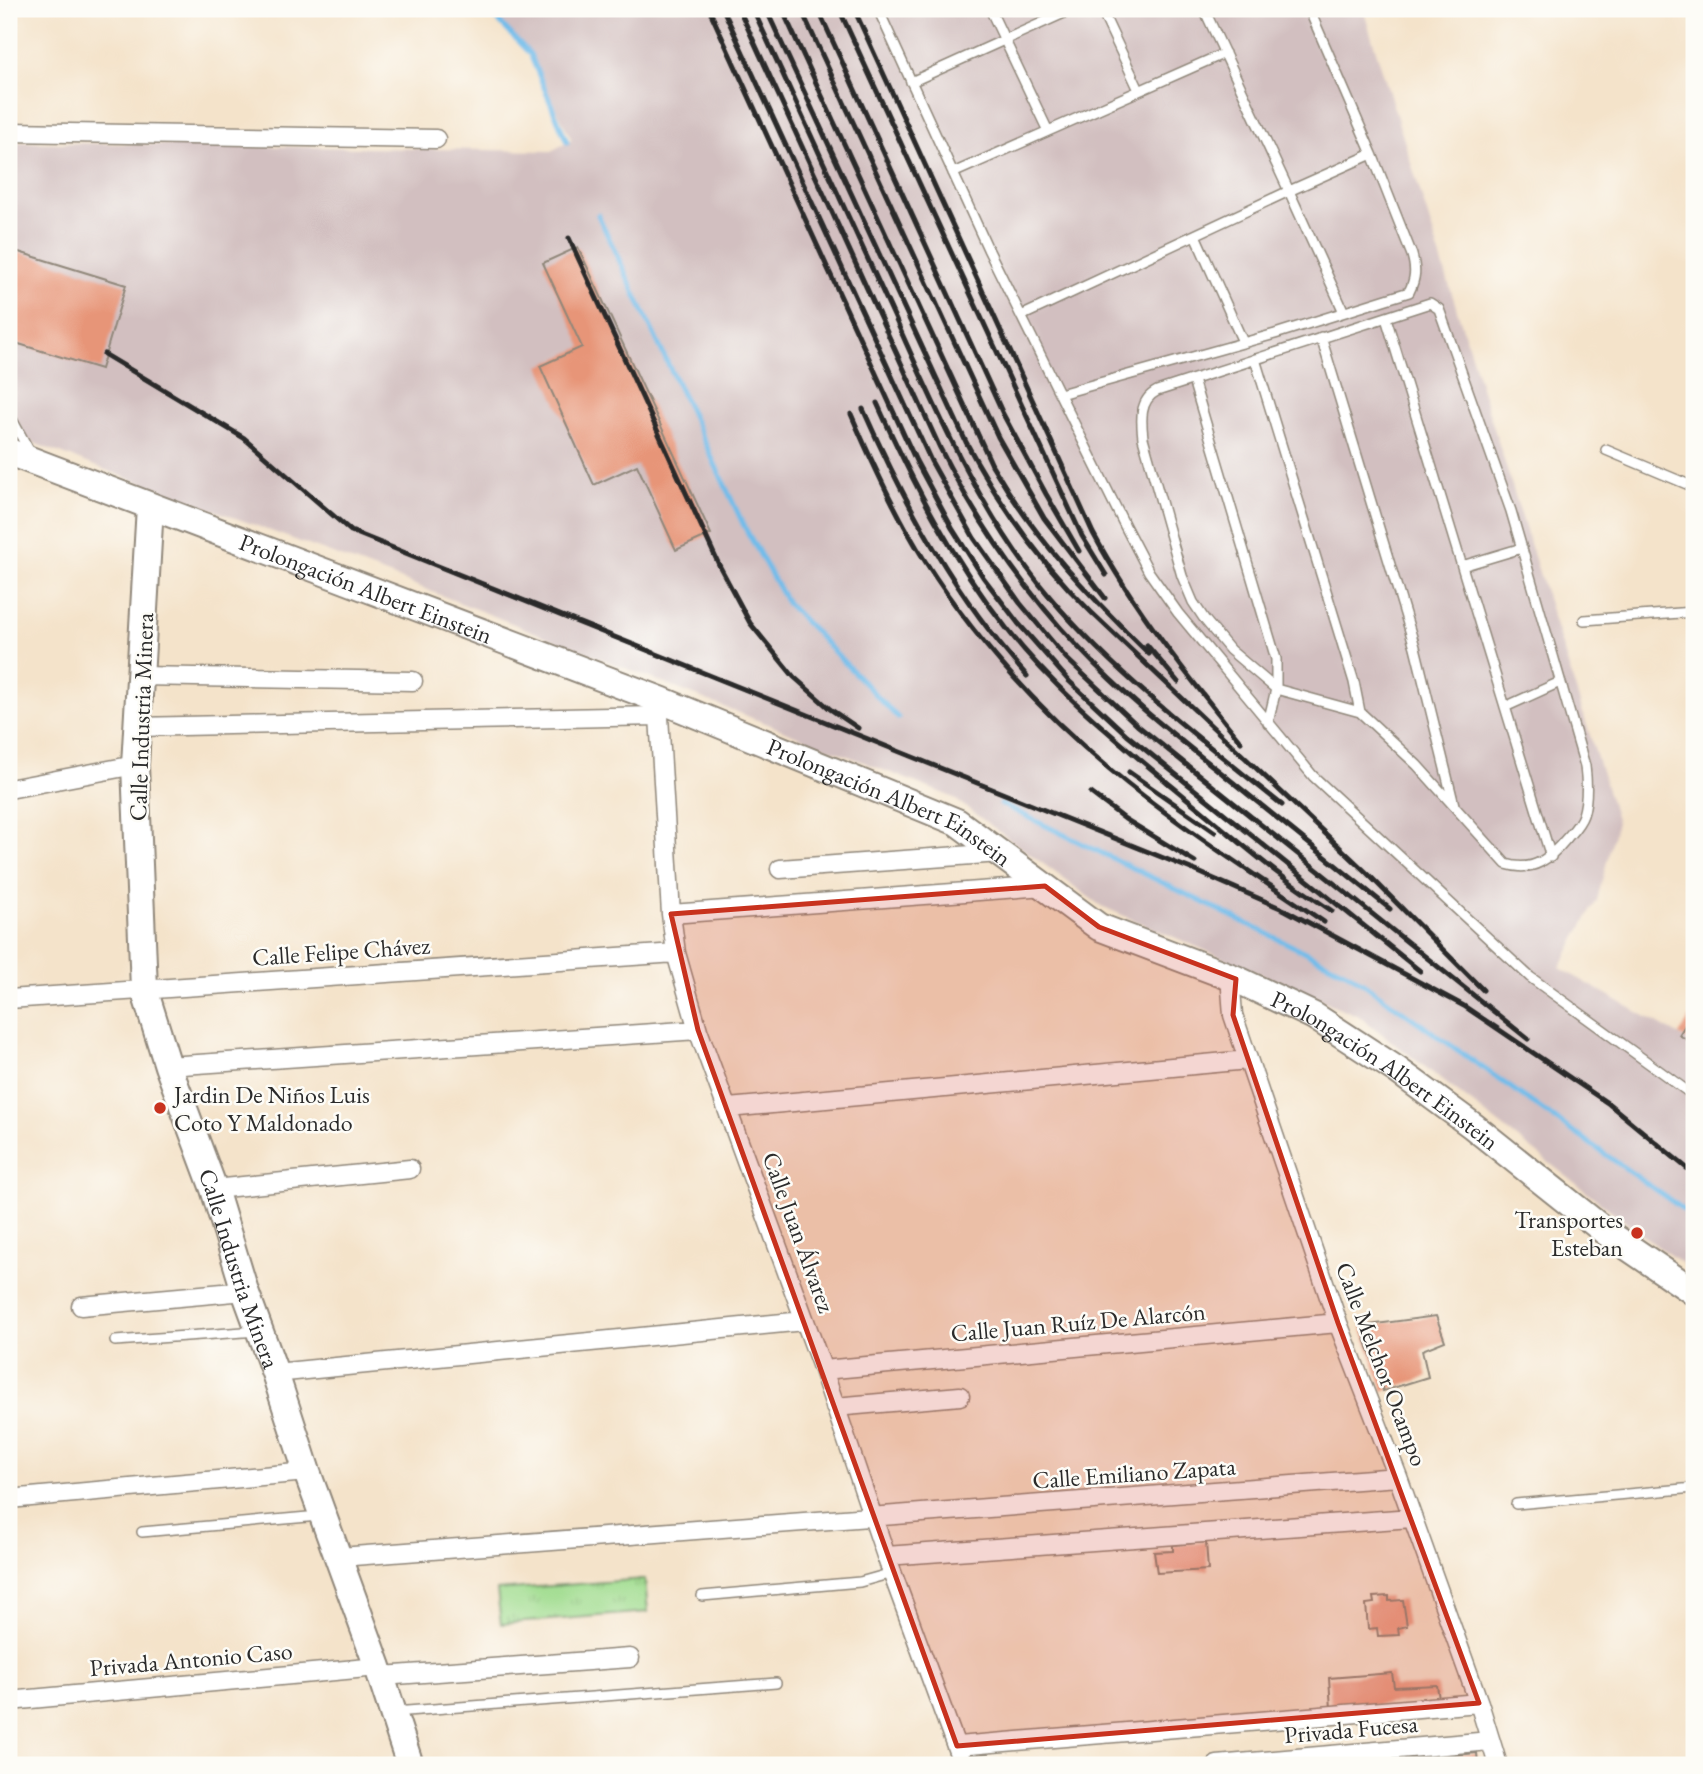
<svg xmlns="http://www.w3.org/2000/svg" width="1703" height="1774" font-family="'EB Garamond',serif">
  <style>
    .industrial { fill: #d2bfc0 }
    .grass { fill: url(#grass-tufts); stroke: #66845e; stroke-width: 2 }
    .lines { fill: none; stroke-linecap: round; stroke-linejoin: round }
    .stream { stroke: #71bcea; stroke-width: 5 }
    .building { fill: #e79578 }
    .service-casing { stroke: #90877a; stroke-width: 12 }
    .minor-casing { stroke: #90877a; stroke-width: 21 }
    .secondary-casing { stroke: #90877a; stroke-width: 30 }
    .service { stroke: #fff; stroke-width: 9 }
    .minor { stroke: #fff; stroke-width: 18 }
    .secondary { stroke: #fff; stroke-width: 26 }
    .rail { stroke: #2b2b2b; stroke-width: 5 }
    .marked { fill: #c8321e; fill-opacity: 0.2; stroke: #c8321e; stroke-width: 5; stroke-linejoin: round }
    .poi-dot { fill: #c8321e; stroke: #fdfcf7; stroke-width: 2.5 }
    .labels { text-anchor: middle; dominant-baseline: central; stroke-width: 5; stroke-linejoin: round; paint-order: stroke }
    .street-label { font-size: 24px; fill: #2b2b2b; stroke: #fdfcf7 }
    .poi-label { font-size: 24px; fill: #2b2b2b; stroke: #fdfcf7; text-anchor: start }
  </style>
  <defs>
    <pattern id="grass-tufts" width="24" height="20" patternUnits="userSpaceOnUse" patternTransform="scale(1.75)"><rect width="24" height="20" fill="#a2dd91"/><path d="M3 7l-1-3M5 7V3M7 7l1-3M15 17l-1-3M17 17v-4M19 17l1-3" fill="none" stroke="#8cbe7d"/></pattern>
  </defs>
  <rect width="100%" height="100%" fill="#fdfcf7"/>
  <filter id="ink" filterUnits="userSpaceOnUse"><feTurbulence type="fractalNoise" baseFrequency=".0143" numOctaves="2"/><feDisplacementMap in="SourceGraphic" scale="14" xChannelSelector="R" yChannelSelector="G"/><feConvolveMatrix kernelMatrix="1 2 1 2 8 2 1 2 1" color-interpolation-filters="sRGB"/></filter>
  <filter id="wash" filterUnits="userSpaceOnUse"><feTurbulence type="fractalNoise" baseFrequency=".00686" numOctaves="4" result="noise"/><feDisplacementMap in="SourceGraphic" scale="28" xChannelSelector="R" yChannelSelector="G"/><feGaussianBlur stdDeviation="1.57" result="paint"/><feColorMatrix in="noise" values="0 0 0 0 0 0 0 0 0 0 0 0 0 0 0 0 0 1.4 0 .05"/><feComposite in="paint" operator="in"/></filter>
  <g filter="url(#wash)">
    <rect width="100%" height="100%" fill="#f4e3ca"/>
    <path class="industrial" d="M485,9H1363L1617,822L1597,900L1560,968L1694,1044V1272L1653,1243L1359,1016L1101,906L952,797L392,576L9,434V142L551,151L572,140L526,50Z"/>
    <path class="grass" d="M645,1579L648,1612L501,1624L497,1590Z"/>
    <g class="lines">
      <path class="stream" d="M487,9L530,54L567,142
        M598,215L744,526L787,603L898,718
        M1001,804L1350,974L1694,1217"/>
    </g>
    <g id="blocks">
      <path class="building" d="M578,247L711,534L676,550L637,465L594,485L540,366L582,347L543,263Z
        M9,249L126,285L101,369L9,341Z
        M1694,1011V1044L1679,1035Z
        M1436,1316L1445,1341L1422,1350L1428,1377L1383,1391L1361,1326Z
        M1206,1542L1208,1570L1157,1573L1154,1552L1173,1551V1545Z
        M1389,1596V1601L1403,1600L1407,1626L1398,1628L1399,1635L1378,1636L1377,1628L1368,1629L1366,1604L1374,1603L1373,1597Z
        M1392,1673L1394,1687L1437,1685L1439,1699L1331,1709L1329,1678Z
        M1477,1753L1478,1765H1448L1447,1756Z
        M1437,1756L1438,1765H1405V1759Z"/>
    </g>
  </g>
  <g filter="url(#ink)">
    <use href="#blocks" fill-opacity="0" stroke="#90877a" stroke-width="2"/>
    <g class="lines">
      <defs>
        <path id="service" d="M878,9L988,249L1125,526L1149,572L1178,613L1313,776L1530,977L1694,1096
          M990,9L1048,131
          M1101,9L1139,90
          M911,82L1073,9
          M953,173L1225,53
          M1195,235L1243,342
          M1430,303L1439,309L1511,511L1585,766C1587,782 1588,799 1583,815C1580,824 1573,831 1567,838C1550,858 1534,873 1506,864L1417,765L1360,712L1276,689L1230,650L1205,620L1193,602L1182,576L1143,438C1141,421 1139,400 1157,391Z
          M1344,312L1289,191L1372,154
          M1021,316L1289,191L1204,9
          M1386,318L1551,857
          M1321,337L1415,647L1454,805
          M1255,359L1354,682L1360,712
          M1193,380L1276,659V689L1268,723
          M1060,394L1275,334L1409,292C1416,278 1416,269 1412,255L1372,154L1309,9
          M9,414L31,454
          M1606,450L1694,487
          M1462,566L1522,548
          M1584,620L1694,612
          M1505,707L1560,682
          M115,1341L258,1331
          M1516,1504L1694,1488
          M142,1532L319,1516
          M702,1596L860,1582L892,1573
          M394,1712L776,1683"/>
        <path id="minor" d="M9,132L436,139
          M140,676L413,681
          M663,701L659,716L671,914L676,953L698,1030L823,1370L886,1556L963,1765
          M136,727L659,716
          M9,789L135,765
          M780,869L1000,853
          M671,914L1045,886
          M1236,979L1231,989L1233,1015L1338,1323L1398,1477L1479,1703L1498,1765
          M9,999L676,953
          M168,1066L698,1030
          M728,1108L1248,1060
          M214,1189L410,1169
          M81,1306L245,1291
          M823,1370L1338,1323
          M275,1373L804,1321
          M835,1407L960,1396
          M9,1499L307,1472
          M886,1556L1412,1518
          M340,1557L1398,1477
          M382,1676L630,1658
          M9,1701L378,1667
          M957,1746L1479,1703
          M1217,1765L1490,1741"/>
        <g id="secondary">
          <path id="s1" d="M9,452L663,701L957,822L1099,927L1236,979L1314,1016L1397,1070L1473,1126L1606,1232L1694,1292"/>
          <path id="s2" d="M150,506L135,765L144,989L168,1066L214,1189L245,1291L275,1373L307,1472L378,1667L410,1765"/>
        </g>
      </defs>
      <use href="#service" class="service-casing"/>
      <use href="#minor" class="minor-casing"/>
      <use href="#secondary" class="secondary-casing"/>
      <use href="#service" class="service"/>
      <use href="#minor" class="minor"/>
      <use href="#secondary" class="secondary"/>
      <path class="rail" d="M709,9L916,461L952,528L983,577L1018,623L1069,681L1127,735L1420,971
        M723,9L931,461L974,538L1020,603L1066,658L1137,725L1528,1039
        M739,9L940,448C977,522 1023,589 1080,649C1124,696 1174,735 1224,775C1279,820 1335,864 1390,909
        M753,9C800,111 847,214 894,316C936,409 976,504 1040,585C1109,671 1197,736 1282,805
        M766,9L966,442C1000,506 1040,562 1091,612L1367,873L1483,990
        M782,9L992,465C1037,542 1086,592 1149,654
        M801,9L998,437L1044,518L1105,598
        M818,9L1003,414L1046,494L1079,551
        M839,9L1082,536L1106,575
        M854,9L1093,533C1134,609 1187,675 1241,742
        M569,238L720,567L750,623L794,677L830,709L858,728
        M104,354L244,438L351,531L1196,871L1285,910L1464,1006L1609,1104L1694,1174
        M877,403C913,483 952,559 1007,629C1053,688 1111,735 1168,783C1204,812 1239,843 1275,871C1293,885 1313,898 1332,911
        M863,409C906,506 956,597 1027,676
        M851,414C873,465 896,515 925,561C979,646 1050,722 1128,784C1191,834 1258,877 1324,922
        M1147,645L1178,682
        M1129,772L1215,832
        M1091,793L1125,819L1195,862"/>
    </g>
  </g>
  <path class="marked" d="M1045,886L1099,927L1236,979L1233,1015L1338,1323L1479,1703L957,1746L698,1030L671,914Z"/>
  <g class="poi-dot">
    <circle cx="160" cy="1108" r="7"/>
    <circle cx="1637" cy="1233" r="7"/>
  </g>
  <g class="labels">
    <g class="street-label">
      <text stroke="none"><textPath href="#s1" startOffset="382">Prolongación Albert Einstein</textPath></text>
      <text transform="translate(141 717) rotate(-88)">Calle Industria Minera</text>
      <text stroke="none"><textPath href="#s1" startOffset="948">Prolongación Albert Einstein</textPath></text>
      <text transform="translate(341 951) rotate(-4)">Calle Felipe Chávez</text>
      <text stroke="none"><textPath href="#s1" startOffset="1516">Prolongación Albert Einstein</textPath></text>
      <text transform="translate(799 1232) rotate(70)">Calle Juan Álvarez</text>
      <text stroke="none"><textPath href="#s2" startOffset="779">Calle Industria Minera</textPath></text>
      <text transform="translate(1078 1322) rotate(-5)">Calle Juan Ruíz De Alarcón</text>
      <text transform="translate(1382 1364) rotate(69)">Calle Melchor Ocampo</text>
      <text transform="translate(1134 1473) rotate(-4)">Calle Emiliano Zapata</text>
      <text transform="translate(191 1659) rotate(-5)">Privada Antonio Caso</text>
      <text transform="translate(1351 1729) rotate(-5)">Privada Fucesa</text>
    </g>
    <g class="poi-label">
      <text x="174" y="1094">Jardin De Niños Luis<tspan x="174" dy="28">Coto Y Maldonado</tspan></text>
      <text x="1623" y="1219" text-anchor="end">Transportes<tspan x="1623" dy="28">Esteban</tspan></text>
    </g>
  </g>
  <rect width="1703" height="1774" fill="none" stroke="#fdfcf7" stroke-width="35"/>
</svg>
